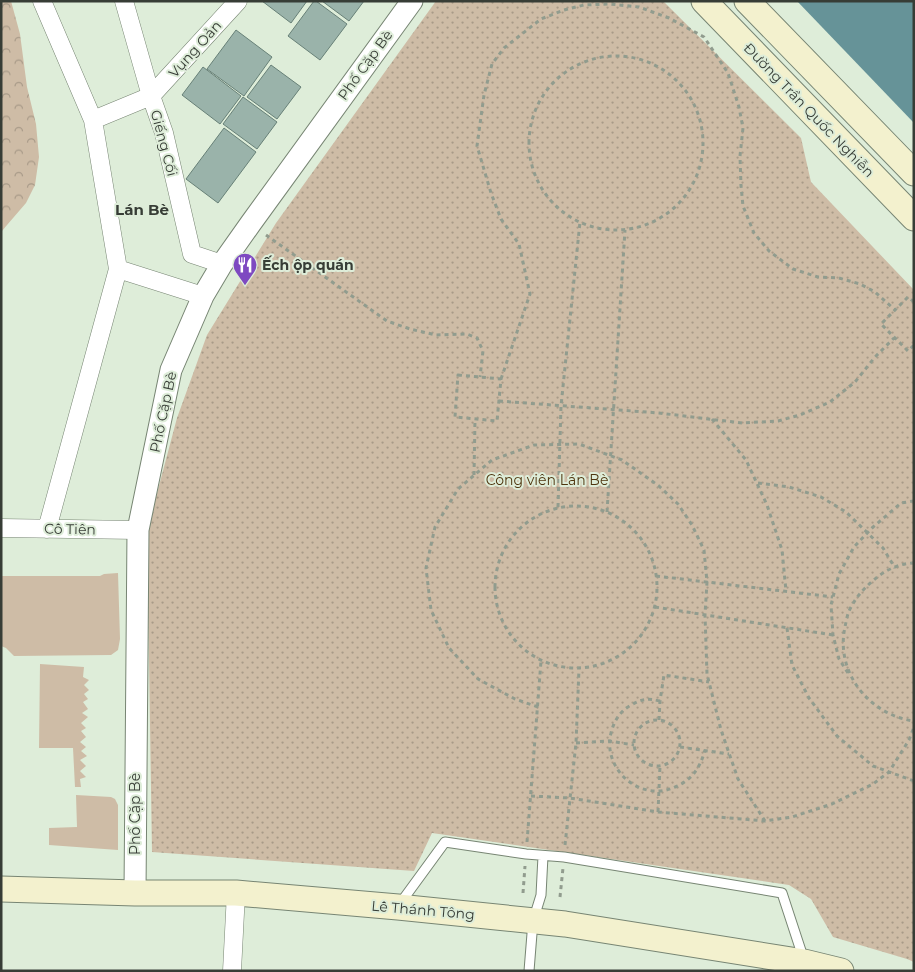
<svg xmlns="http://www.w3.org/2000/svg" width="915" height="972" font-family="Montserrat,sans-serif">
  <style>
    .grass { fill: #cebca6 }
    .forest { fill: url(#forest-crowns) }
    .park { fill: url(#park-dots) }
    .water { fill: #669398 }
    .building { fill: #9ab3aa; stroke: #678077 }
    .lines { fill: none; stroke-linecap: round; stroke-linejoin: round }
    .service-casing { stroke: #778573; stroke-width: 11 }
    .minor-casing { stroke: #778573; stroke-width: 19 }
    .tertiary-casing { stroke: #778573; stroke-width: 23 }
    .secondary-casing { stroke: #778573; stroke-width: 27 }
    .path { stroke: #919c8e; stroke-width: 3; stroke-dasharray: 4 4; stroke-linecap: butt }
    .service { stroke: #fff; stroke-width: 9 }
    .minor { stroke: #fff; stroke-width: 18 }
    .tertiary { stroke: #fff; stroke-width: 21 }
    .secondary { stroke: #f3f1ce; stroke-width: 25 }
    .labels { text-anchor: middle; dominant-baseline: central; stroke-width: 4; stroke-linejoin: round; paint-order: stroke }
    .street-label { font-size: 14px; fill: #373d36; stroke: #deedd9 }
    .poi-label { font-size: 14px; font-weight: bold; fill: #373d36; stroke: #deedd9; text-anchor: start }
    .park-label { font-size: 14px; fill: #4e350e; stroke: #deedd9 }
    .neighbourhood-label { font-size: 15px; font-weight: bold; fill: #373d36; stroke: #deedd9 }
  </style>
  <defs>
    <pattern id="forest-crowns" width="20" height="18" patternUnits="userSpaceOnUse" patternTransform="scale(1.25)"><rect width="20" height="18" fill="#cebca6"/><path d="M2 6a3 3 0 1 1 6 0M12 15a3 3 0 1 1 6 0" fill="none" stroke="#a89a88"/></pattern>
    <pattern id="park-dots" width="8" height="8" patternUnits="userSpaceOnUse" patternTransform="scale(1.25)"><rect width="8" height="8" fill="#cebca6"/><path d="M2 2h.1M6 6h.1" fill="none" stroke="#a89a88" stroke-width="1.8" stroke-linecap="round"/></pattern>
  </defs>
  <rect width="100%" height="100%" fill="#deedd9"/>
  <path class="grass" d="M118,573L120,639L118,650L111,655L14,656L6,648L1,646V576H100L104,574Z
    M40,664L84,667L83,677L89,680L84,685L89,690L84,694L88,699L83,702L88,709L82,713L88,717L81,723L86,728L81,731L86,737L80,742L86,747L81,751L87,756L80,760L86,766L80,771L86,777L80,779L81,787H75L73,748H39Z
    M76,795L111,797L115,799L118,805V850L49,845V828L77,827Z"/>
  <path class="forest" d="M1,1H11L20,34L27,87L36,124L39,157L35,185L26,203L1,232Z"/>
  <path class="park" d="M436,1H663L801,138L811,182L914,290V962L907,959L833,937L811,899L789,885L432,833L414,871L152,852L147,531L177,418L207,335L276,223Z"/>
  <path class="water" d="M797,1H914V123Z"/>
  <path class="building" d="M262,1H307L291,23Z
    M314,1H316L347,24L320,60L288,36Z
    M322,1H364L349,21Z
    M236,30L272,57L244,96L207,69Z
    M271,65L301,87L277,119L247,97Z
    M203,67L241,96L220,124L182,95Z
    M243,97L277,122L257,149L223,124Z
    M224,128L256,152L218,203L186,179Z"/>
  <g class="lines">
    <defs>
      <path id="service" d="M399,905L445,842L526,854L564,857L782,893L804,960
        M529,971L533,921L541,895L543,856"/>
      <path id="minor" d="M42,1L93,120L118,269L47,529
        M124,1L151,96L164,133L192,254L222,264
        M93,120L151,96L238,1
        M118,269L203,296
        M1,528L138,530
        M232,971L236,893"/>
      <path id="tertiary" d="M135,893L138,530L171,370L203,296L222,264L251,223L412,1"/>
      <path id="secondary" d="M704,1L914,218
        M747,1L914,173
        M1,889L135,893H236L398,907L565,924L804,962L841,971"/>
    </defs>
    <use href="#service" class="service-casing"/>
    <use href="#minor" class="minor-casing"/>
    <use href="#tertiary" class="tertiary-casing"/>
    <use href="#secondary" class="secondary-casing"/>
    <path class="path" d="M529 143a87 87 0 1 1 174 0a87 87 0 1 1-174 0Z
      M266,235L387,321L410,329L436,335L467,334L477,338L483,351L480,377
      M914,302L908,297L881,324L908,351L914,345
      M458,375L501,379L497,421L455,417Z
      M501,379L530,294L519,244L501,219L491,193L477,146L484,95L492,64L504,48L541,19L564,10L584,5L610,4L639,7L669,18L704,37L728,73L739,107L743,128L740,156L741,186L743,206L754,233L769,251L793,269L818,277L839,278L860,284L875,292L895,310
      M499,401L659,413L742,423L778,421L800,415L830,402L855,382L875,357L894,338
      M712,419L746,460L767,505L782,550L786,591
      M474,475L475,419
      M758,483L789,487L821,497L846,512L883,548L895,568
      M495 587a81 81 0 1 1 162 0a81 81 0 1 1-162 0Z
      M558,507L561,406L580,222
      M607,512L625,230
      M914,563C901,563 885,570 875,579C864,588 855,598 849,611C847,616 846,622 845,627C835,672 869,715 914,721
      M656,576L833,597
      M655,607L833,635
      M787,628L792,665L809,698L837,736L873,766L914,781
      M848,673L839,659L833,635L831,605L839,574L854,547L872,528L901,503L914,501
      M660,701C647,698 642,699 631,705C620,711 614,721 611,733C602,769 640,803 675,787C692,780 700,768 705,750
      M538,707L515,699L478,679L449,648L431,610L426,568L435,527L458,489L492,460L534,445L579,444L622,460L659,486L678,504L692,525L704,550L707,582L705,615L707,674L721,730L738,779L765,821
      M659,720L660,701L664,675L709,682
      M634 743a23 23 0 1 1 46 0a23 23 0 1 1-46 0Z
      M576,743L609,741L634,745
      M680,747L729,754
      M531,796L570,798L658,812L765,821L792,817L832,804L873,784L889,772L909,740L914,727
      M658,812L660,766
      M527,842L541,661
      M565,845L576,743L579,669
      M523,893L525,866
      M560,897L563,868"/>
    <use href="#service" class="service"/>
    <use href="#minor" class="minor"/>
    <use href="#tertiary" class="tertiary"/>
    <use href="#secondary" class="secondary"/>
  </g>
  <defs>
    <symbol id="restaurant-pin" viewBox="-11 -11 22 30"><path d="M0 17L-7.5 6A9.5 9.5 0 1 1 7.5 6Z" fill="#7e49c1" stroke="#deedd9"/><path d="M-5-6h1v4h1v-4h1v4h1v-4h1v5L-1.5 .5V6h-2V.5L-5-1ZM5-6V6H3V1.5H1.5Q1.5-4 5-6Z" fill="#fff"/></symbol>
  </defs>
  <g fill-rule="evenodd">
    <use href="#restaurant-pin" x="231" y="251" width="28" height="38"/>
  </g>
  <g class="labels">
    <g class="street-label">
      <text transform="translate(195 49) rotate(-48)">Vụng Oản</text>
      <text transform="translate(365 65) rotate(-54)">Phố Cặp Bè</text>
      <text transform="translate(809 110) rotate(46)">Đường Trần Quốc Nghiễn</text>
      <text transform="translate(164 143) rotate(75)">Giếng Cối</text>
      <text transform="translate(163 412) rotate(-78)">Phố Cặp Bè</text>
      <text transform="translate(70 529) rotate(1)">Cô Tiên</text>
      <text transform="translate(135 814) rotate(-90)">Phố Cặp Bè</text>
      <text transform="translate(423 910) rotate(5)">Lê Thánh Tông</text>
    </g>
    <g class="poi-label">
      <text x="262" y="265">Ếch ộp quán</text>
    </g>
    <g class="park-label">
      <text x="547" y="480">Công viên Lán Bè</text>
    </g>
    <g class="neighbourhood-label">
      <text x="142" y="209">Lán Bè</text>
    </g>
  </g>
  <rect width="915" height="972" fill="none" stroke="#373d36" stroke-width="5"/>
</svg>
